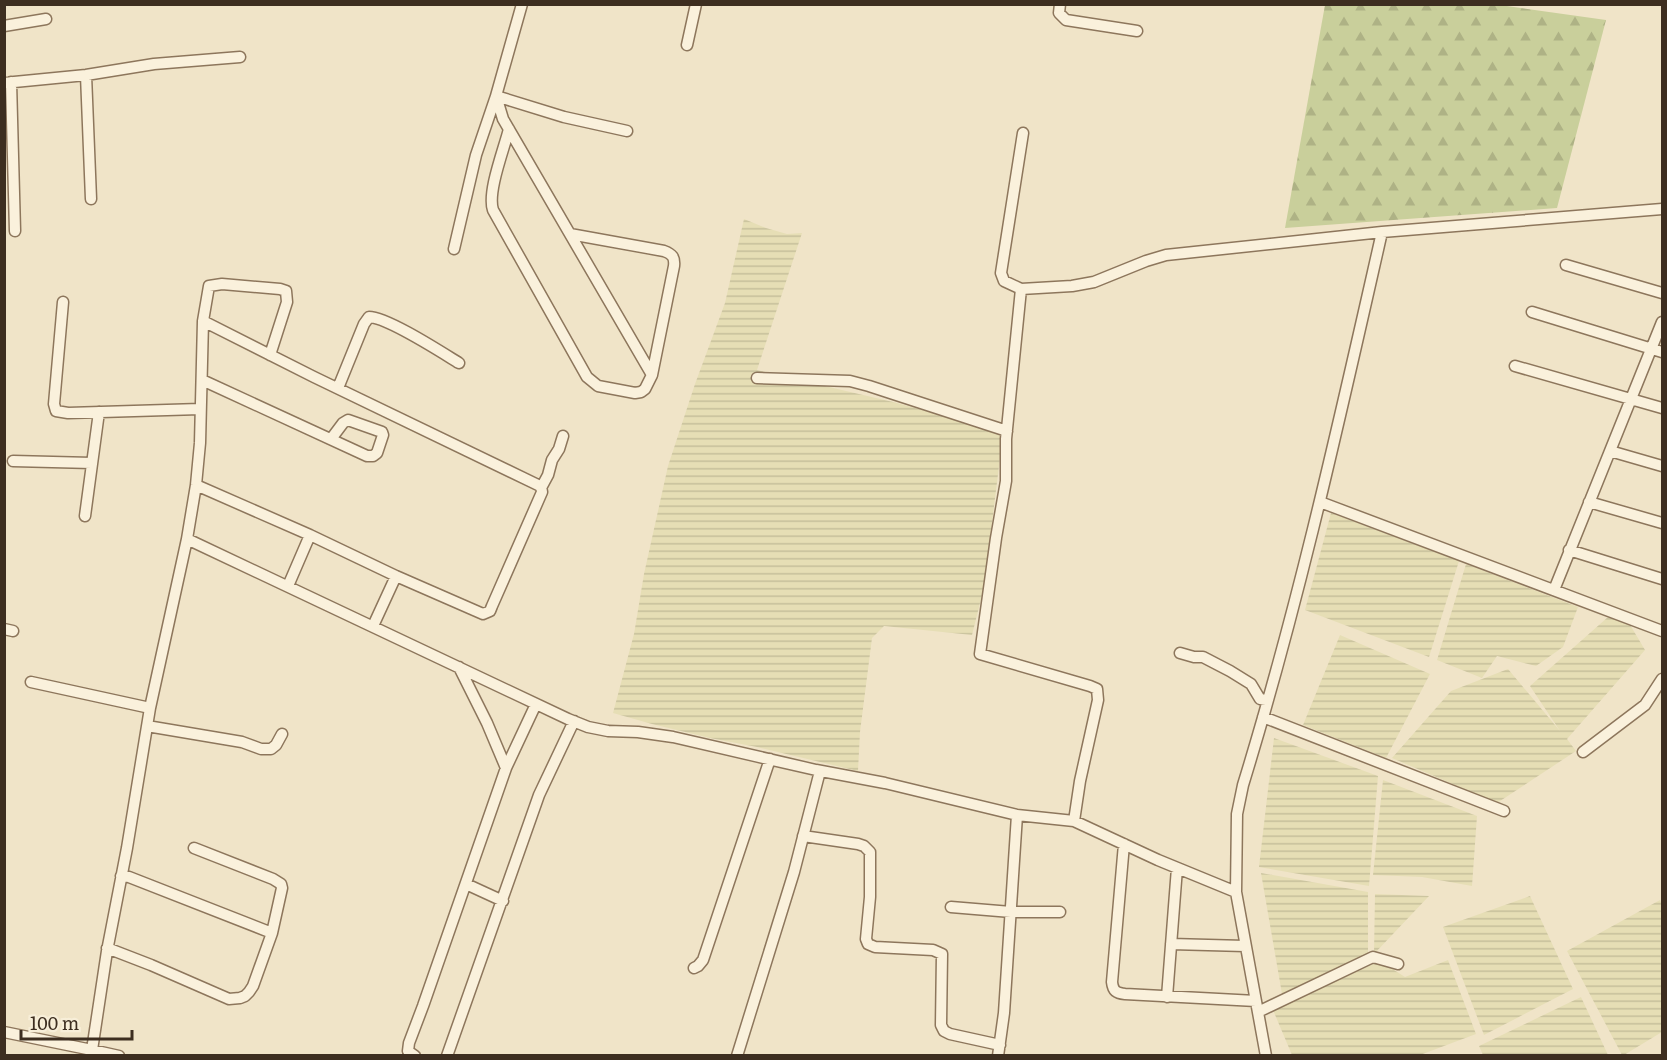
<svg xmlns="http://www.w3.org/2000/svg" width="1667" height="1060" font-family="Literata,serif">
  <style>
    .farmland { fill: url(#farmland-rules) }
    .forest { fill: url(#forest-firs) }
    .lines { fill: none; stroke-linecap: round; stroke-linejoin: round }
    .minor-casing { stroke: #8d765c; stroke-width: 13 }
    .minor { stroke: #faf1dc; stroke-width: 10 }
  </style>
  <defs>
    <pattern id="farmland-rules" width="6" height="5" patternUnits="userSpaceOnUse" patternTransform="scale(1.5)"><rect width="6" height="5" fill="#e6deb5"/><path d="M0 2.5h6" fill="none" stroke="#c6bf9b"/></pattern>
    <pattern id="forest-firs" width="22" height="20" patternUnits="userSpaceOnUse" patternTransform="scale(1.5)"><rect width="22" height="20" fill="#c9cf9b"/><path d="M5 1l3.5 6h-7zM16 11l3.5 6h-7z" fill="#aeb285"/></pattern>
  </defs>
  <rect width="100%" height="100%" fill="#f0e4c8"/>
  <path class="farmland" d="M744,219L766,228L787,234L802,233L757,370L893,402L974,424L1003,434L984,587L972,635L884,626L872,638L860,732L858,771L757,747L710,738L652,724L613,713L634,634L644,574L668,466L695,384L725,303Z
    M1331,513L1459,561L1429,657L1305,610Z
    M1466,564L1578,607L1563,647L1536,666L1497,656L1482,678L1437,660Z
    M1608,617L1629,623L1645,650L1567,739L1576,751L1497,803L1392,758L1451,691L1508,669L1560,731L1530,686Z
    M1340,635L1430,674L1386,758L1303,725Z
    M1274,738L1378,776L1369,886L1259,867Z
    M1383,780L1477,816L1472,886L1422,877L1373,875Z
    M1261,873L1368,892V953L1282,994Z
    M1375,894L1429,896L1374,954Z
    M1530,896L1573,989L1484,1035L1443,927Z
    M1660,900L1662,904V1032L1624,1055H1622L1567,951Z
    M1448,960L1476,1034L1420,1055H1292L1273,1010L1380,961L1405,977Z
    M1581,997L1608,1055H1483L1479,1046Z"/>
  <path class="forest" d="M1493,4L1606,20L1557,208L1285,228L1325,5Z"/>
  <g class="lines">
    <defs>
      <path id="minor" d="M522,4L496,96L564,117L627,131
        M1060,4L1059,13L1066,20L1137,31
        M4,26L46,19
        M687,45L696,4
        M86,75L91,199
        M11,82L15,231
        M4,83L86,75L154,64L240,57
        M509,129C504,149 487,192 493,210L587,377L598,386L635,393L641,392L645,389L652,375L674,266C675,257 672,254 664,251L570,234
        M1023,133L1001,273L1004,281L1021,289L1072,286L1094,282L1146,261L1166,255L1382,232L1662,209
        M454,249L476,155L496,96L503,119L652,375
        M1566,265L1662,293
        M1021,289L1006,439V481L996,538L980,654L1090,686L1097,689L1098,700L1080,781L1074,821L1158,860L1236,892
        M63,302L54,404L56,411L68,413L200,409
        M1532,312L1662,352
        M1515,366L1662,408
        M757,378L850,381L869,386L1007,431
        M202,380L367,456H373L377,453L383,435L382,432L348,420L343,423L331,439
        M338,388L364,324L369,317C387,317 441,352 459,363
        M1610,451L1662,466
        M13,461L92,463
        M196,485L310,535L396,576L483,614L490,611L492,606L542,492L541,486L538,485L314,377L203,321
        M541,488L548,475L552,460L559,449L563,436
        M1320,502L1662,631
        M1589,502L1662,523
        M85,516L99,412
        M187,539L568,719L588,727L608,731L638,732L673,737L816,770L885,783L1017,815L1074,821
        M1569,550L1662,579
        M288,586L310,535
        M1554,590L1662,322
        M373,626L396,576
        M4,629L13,631
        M1180,653L1194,657H1203L1230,671L1251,684L1260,699L1268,700
        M459,667L487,723L506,768
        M31,682L150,708
        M1263,717L1504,811
        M147,726L242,742L261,749H271L276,745L282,734
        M1583,752L1645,705L1662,679
        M803,836L858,844L864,846L870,852V897L866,939L868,944L875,947L933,950L942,954L941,1025L944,1031L950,1034L1000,1045
        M1124,844L1112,982C1113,991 1116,993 1125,994L1256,1001
        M121,876L129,877L272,933
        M466,884L503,901
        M951,907L1011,912H1060
        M1171,944L1245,946
        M107,948L151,965L229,999L240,998L245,996L249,992L253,986L272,933L282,888L281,884L273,879L194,848
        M694,968L698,966L703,960L770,759
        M1167,997L1177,868
        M1258,1012L1373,957L1398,964
        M4,1032L92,1050L107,951L127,848L150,708L187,539L196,485L200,443L203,321L209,286L222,284L280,289L286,291L287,302L270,355
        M92,1050L119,1056
        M415,1056L408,1051L409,1043L423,1006L506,768L536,704
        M447,1056L539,795L574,721
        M737,1056L794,872L820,771
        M998,1056L1004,1013L1017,815
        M1266,1056L1236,892L1237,814L1243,785C1299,603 1340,417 1382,232"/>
    </defs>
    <use href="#minor" class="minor-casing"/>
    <use href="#minor" class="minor"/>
  </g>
  <rect width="1667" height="1060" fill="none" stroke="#3d2e20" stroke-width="12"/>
  <path d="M21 1030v9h111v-9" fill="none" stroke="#3d2e20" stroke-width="3"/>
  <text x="30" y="1030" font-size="18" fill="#3d2e20" stroke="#f7eed8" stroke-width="4.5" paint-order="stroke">100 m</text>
</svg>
